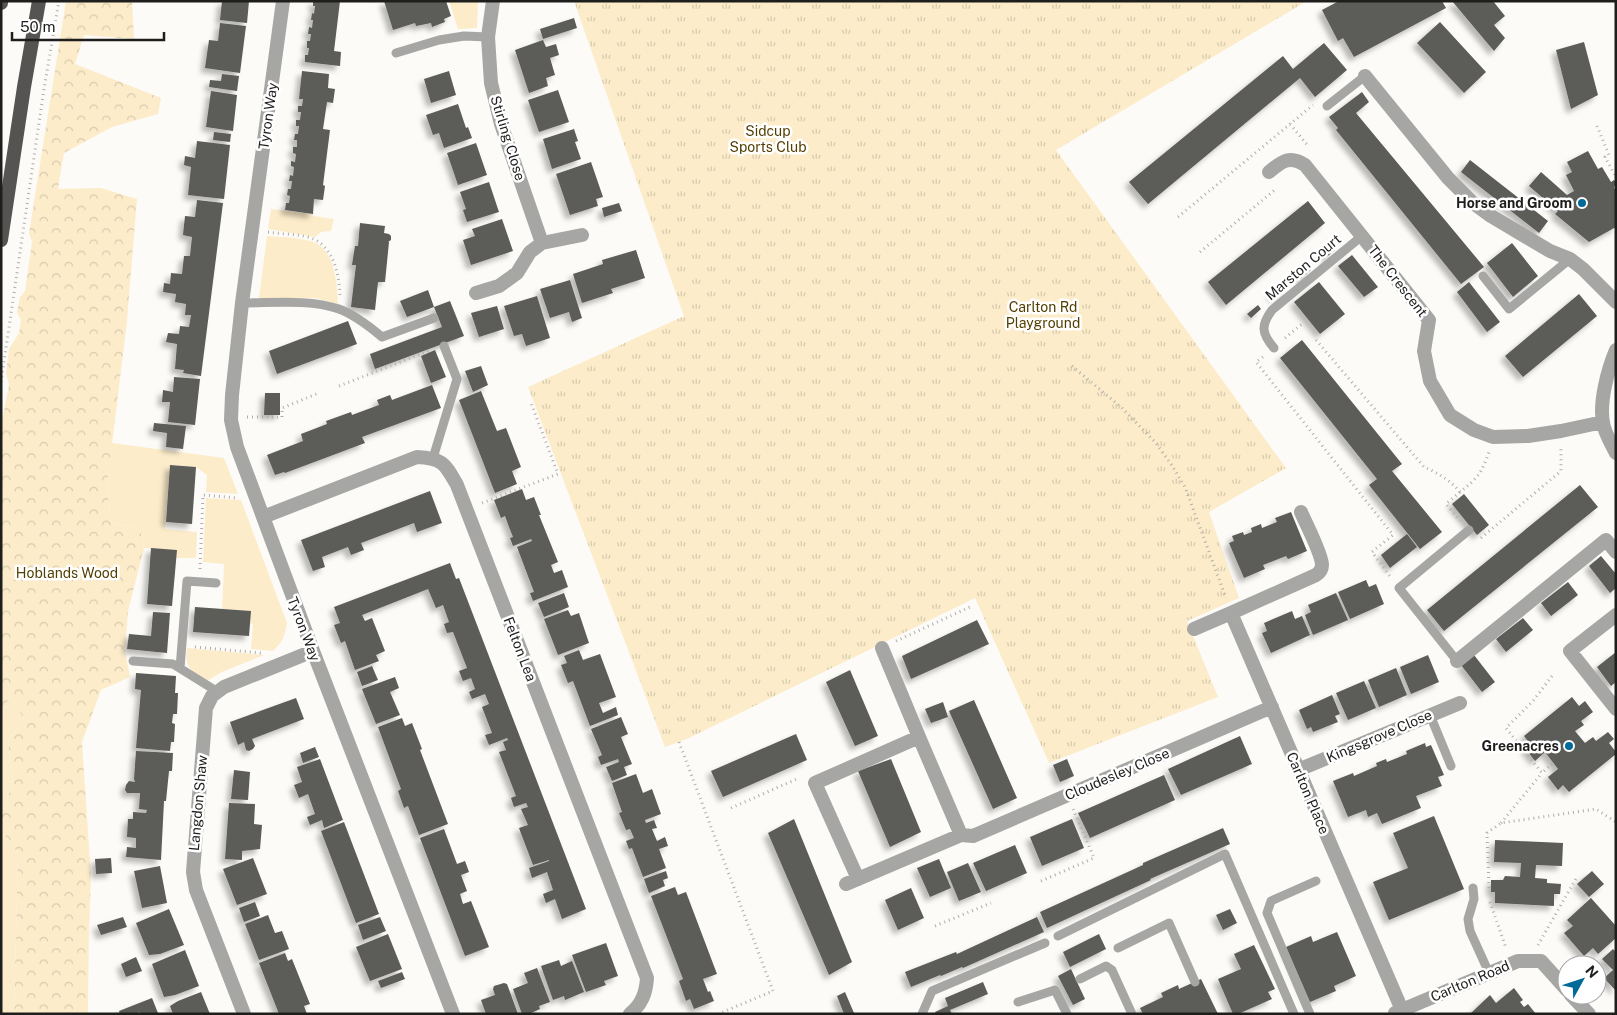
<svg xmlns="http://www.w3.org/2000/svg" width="1617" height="1015" font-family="'Public Sans',sans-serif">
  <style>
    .grass { fill: #fcecca }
    .forest { fill: url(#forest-crowns) }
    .park { fill: url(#park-tufts) }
    .building { fill: #5c5b58; filter: url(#shadow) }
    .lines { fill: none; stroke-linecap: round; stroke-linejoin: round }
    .path { stroke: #afaeab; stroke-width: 3; stroke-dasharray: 1 4; stroke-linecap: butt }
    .service { stroke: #a6a6a4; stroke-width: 9 }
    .minor { stroke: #a6a6a4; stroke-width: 14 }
    .trunk { stroke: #555452; stroke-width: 14 }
    .poi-dot { fill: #006b98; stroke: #fff; stroke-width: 2 }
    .labels { text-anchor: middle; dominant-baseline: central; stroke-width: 5; stroke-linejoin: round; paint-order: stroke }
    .street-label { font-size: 14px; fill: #1e1e1d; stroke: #fff }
    .park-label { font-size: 14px; fill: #533e02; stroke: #fff }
    .poi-label { font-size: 14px; font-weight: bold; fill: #1e1e1d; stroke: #fff; text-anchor: end }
  </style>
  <defs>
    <pattern id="forest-crowns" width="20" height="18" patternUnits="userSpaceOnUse" patternTransform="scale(1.25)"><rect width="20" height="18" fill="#fcecca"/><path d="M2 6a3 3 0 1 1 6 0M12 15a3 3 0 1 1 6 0" fill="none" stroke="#d8caad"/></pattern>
    <pattern id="park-tufts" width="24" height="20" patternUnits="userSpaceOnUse" patternTransform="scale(1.25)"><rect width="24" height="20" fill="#fcecca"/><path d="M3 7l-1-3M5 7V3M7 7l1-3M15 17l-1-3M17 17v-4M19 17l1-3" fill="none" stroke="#d8caad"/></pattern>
    <filter id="shadow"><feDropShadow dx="-4.5" dy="4.5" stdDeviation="2.5" flood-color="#0004"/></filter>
  </defs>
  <rect width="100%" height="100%" fill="#fdfbf8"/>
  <path class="grass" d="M449,1H478L477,28L458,29Z
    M271,209L313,214V216L334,219L331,231L321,232L315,237L268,229Z
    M267,236C281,237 296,237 310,241C335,247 337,283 338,304L315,298H259Z
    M112,443L224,458L238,494L206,492L207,475L196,467L170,465L165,529L197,532L196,558H176L177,550L144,548L140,528L111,524L107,485Z
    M206,498L241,500L287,623C285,636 282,643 273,651L251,649L253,624L250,623V611L222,609L224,564L203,562Z
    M187,648L264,655L222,672L207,681C192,670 184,669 187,648Z
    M9,697L24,718L8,742L13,780L8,798L1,814V722Z
    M1,830L18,853L14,1014H1Z"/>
  <path class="forest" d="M66,1H132L134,39L84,35L75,64L161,98L158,114L112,127L64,153L58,189L101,188L137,199L127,321L107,485L111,524L140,528L144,548L128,611L125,651L130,677L101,690L82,742L91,877L89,928L88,1014H14L18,853L1,830V814L8,798L13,780L8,742L24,718L9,697L1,722V426L9,385L6,373L9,349L19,333L21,320L17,312L20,297L25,291L32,242L29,233Z"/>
  <path class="park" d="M574,1H1307L1056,150L1286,468L1209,512L1239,598L1187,621L1218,697L1049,763L975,598L689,738L665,747L528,387L684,316Z"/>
  <path class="building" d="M222,1H249L247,23L220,20Z
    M313,1H340L334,51L341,52L340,66L305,62V55H308L309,48H307V41H310L311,34H308L309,27L312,28L313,20H311L312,13L314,14L315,6H313Z
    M384,1H446L451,16L444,19L445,22L432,27L431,23L416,26L415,23L393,30Z
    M1339,1H1442L1446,8L1354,57L1343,38L1338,41L1322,10Z
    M1452,1H1493L1505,16L1494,25L1505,38L1494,51Z
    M574,18L577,28L543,39L540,29Z
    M1440,22L1486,72L1464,93L1417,43Z
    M220,23L246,26L240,73L205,68L209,40L218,41Z
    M543,40L546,47L556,44L559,55L550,58L555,75L546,78L548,86L529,93L515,50Z
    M1584,42L1598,95L1571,109L1556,50Z
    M1324,43L1347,70L1315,97L1300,78L1148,204L1129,182L1283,56L1293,69Z
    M302,71L329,74L328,88L335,89L333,103L327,102L323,129L330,130L323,185L325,186L323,200L314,199L313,214L285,210L286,203H289L290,196L287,195L288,189H291L292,181H289L290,175L293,176L294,167L291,166V161L295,162L296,154L293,153V147H297V140H294L295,134H298L299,126H296V120H300L301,112H298V106H302L303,99H299Z
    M449,71L456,95L431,103L424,79Z
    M222,74L239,76L237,91L209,87L210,80L221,81Z
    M558,90L569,122L539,132L528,100Z
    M211,91L237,95L233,131L206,127Z
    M1362,92L1369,102L1356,113L1484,267L1461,284L1336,130L1338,128L1329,117Z
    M458,104L466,128L468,127L472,138L444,148L439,133L433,135L426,115Z
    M574,129L578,141L575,142L581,159L552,169L543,139Z
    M214,132L231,134L230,142L213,140Z
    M197,141L230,145L224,199L188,195L191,167L184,165L185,156L195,158Z
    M476,143L487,175L458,185L447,153Z
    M1588,151L1598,169L1602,167L1611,182L1614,180L1616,182L1614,188L1616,190V227L1589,242L1555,214L1558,211L1529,186L1541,172L1567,195L1574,191L1566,175L1572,172L1567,162Z
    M1470,160L1548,221L1539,233L1461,172Z
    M591,162L603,197L596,199L598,206L570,215L556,174Z
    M489,182L499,212L467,222L463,210L466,209L460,192Z
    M197,200L223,203L201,376L183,373L184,370L175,369L177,344L166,342L168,333L179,334L180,326L189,327L191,315H185L186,304L175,302L176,294L163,292L164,283L170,284L171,273L182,274L184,256H190L192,237L183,235L185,216L195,217Z
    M1308,201L1325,223L1226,305L1208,282Z
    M619,203L622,211L604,217L602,208Z
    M502,219L513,251L471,265L463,240L475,236L472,229Z
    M360,223L385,226L384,233L389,234L391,236V240L388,242H389L385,282H378L375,310L351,307L356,265H352L355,246H358Z
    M1512,243L1538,276L1513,297L1487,263Z
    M1332,246L1335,250L1324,259L1321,254Z
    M636,250L645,278L611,289L613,293L582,303L573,274L603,264L602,260Z
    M1352,255L1378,287L1364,297L1338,266Z
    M1307,266L1311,270L1300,279L1296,274Z
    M570,280L582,318L572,322L569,312L550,318L540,289Z
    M1319,282L1345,314L1320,334L1294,302Z
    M1469,282L1500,322L1487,332L1457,292Z
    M1282,285L1286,289L1275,298L1271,294Z
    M428,290L434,307L407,317L400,301Z
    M1579,294L1597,316L1523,377L1505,356Z
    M537,296L550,338L526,346L522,334L514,336L504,306Z
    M450,301L464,336L375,369L370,354L442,327L434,307Z
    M1258,305L1261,309L1251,318L1247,314Z
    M497,306L504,329L479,337L471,313Z
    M348,321L357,344L277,374L269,351Z
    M1302,340L1402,464L1392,471L1442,532L1420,549L1369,485L1377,479L1280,358Z
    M435,350L446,377L431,383L421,356Z
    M481,366L488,385L473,392L465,371Z
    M174,377L200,379L195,425L168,422L170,402H162L163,390L173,392Z
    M432,385L441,408L362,437L365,443L285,473L284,472L275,475L267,455L303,441L301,434L327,424L326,421L351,412L352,415L379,405L377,400L390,395L392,400Z
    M481,391L497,431L506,428L521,467L512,471L517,484L495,493L459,400Z
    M265,393H280V415H264Z
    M154,423L186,426L183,449L166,447L167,433L153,431Z
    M170,465L196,467L192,524L166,522Z
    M1580,485L1598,507L1444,631L1427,610Z
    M522,489L526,500L534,497L541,515H539L558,562L551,565L554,573L562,570L568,587L533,601L530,593L534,592L517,547L532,541L531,539L513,546L510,538L513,537L509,527L505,516L501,518L494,500Z
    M430,491L442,523L417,532L414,523L361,543L364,550L351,555L348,547L322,557L325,567L313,571L301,540Z
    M1464,494L1489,525L1477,535L1452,504Z
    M1291,512L1307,551L1288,559L1286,556L1263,565L1265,569L1244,578L1229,543L1234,541L1232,536L1243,532L1244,535L1252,532L1251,528L1261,524L1262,528L1277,522L1275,518Z
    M1407,534L1417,547L1390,568L1381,555Z
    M151,548L177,550L172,606L147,604Z
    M1601,556L1616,574V588L1610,593L1589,566Z
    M450,563L456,579L459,578L586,909L562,919L555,899L546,903L543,894L553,890L547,872L532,878L529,868L549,861V860L533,865L519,828L528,825L521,809L528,807L526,803L514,807L511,798L516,796L499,752L506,750L503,742L508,740L507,738L489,745L485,735L492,733L482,707L489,704L485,694L472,699L469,692L475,689L471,678L463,681L459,671L467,668L453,632L447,633L444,624L449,622L443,605L436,608L428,589L362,615L365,621L372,618L385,651L376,655L379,661L355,670L345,641L341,643L334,625L340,623L334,607Z
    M1366,580L1369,587L1376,584L1384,604L1350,619L1338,592Z
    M1568,582L1578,595L1551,616L1541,603Z
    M564,593L569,607L544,617L538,603Z
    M1336,593L1348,620L1313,635L1305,615L1311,612L1308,605Z
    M195,607L251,611L249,636L193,632Z
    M568,610L571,616L579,613L589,643L558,655L544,619Z
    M1292,611L1295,619L1302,616L1310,635L1271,653L1262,633L1267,631L1264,623Z
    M153,612L170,613L167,653L127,649L129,634L151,636Z
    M1523,618L1533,630L1506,652L1496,639Z
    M977,620L989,644L911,679L902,656Z
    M579,650L583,660L600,654L616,697L599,703L603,713L616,707L618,715L590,726L573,681L568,683L561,665L567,663L564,656Z
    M1616,652V682L1611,686L1597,667Z
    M1428,655L1439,682L1411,694L1400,667Z
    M1474,655L1495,682L1482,692L1461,665Z
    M372,666L378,680L362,686L357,672Z
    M1396,668L1407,695L1379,707L1368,680Z
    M850,670L878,736L855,746L826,682Z
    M136,673L176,676L175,693H178L177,714H173L172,723L175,724L174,742H171L170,751L136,748L141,690L135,689Z
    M395,677L399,688L390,692L400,715L376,724L362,689Z
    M1364,681L1376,708L1348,720L1336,693Z
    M1332,695L1340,714L1335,716L1338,722L1313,732L1311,727L1307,729L1299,710Z
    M1572,697L1579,706L1585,701L1593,712L1581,721L1584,725L1575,731L1585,743L1593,737L1596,741L1608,732L1614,739L1609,743L1616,752V754L1569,792L1563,785L1558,790L1548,777L1558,769L1545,752L1535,761L1525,748L1530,744L1524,736Z
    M296,698L304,719L252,739L255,746L253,749L249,751L246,750L244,742L238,745L230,722Z
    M974,700L1017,798L993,809L949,711Z
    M943,702L948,717L931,723L925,709Z
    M621,717L628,734L621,737L632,764L624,767L627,775L612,781L606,767L619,762L618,759L601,765L598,757L602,755L591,729Z
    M402,718L405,726L412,723L422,749L420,750L448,824L419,835L408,806L404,808L398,791L401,789L378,727Z
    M796,734L807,760L723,797L711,771Z
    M1240,736L1252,764L1181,795L1168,769Z
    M1425,743L1426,747L1431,745L1444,775L1438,777L1442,786L1416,796L1421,808L1382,824L1377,813L1368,817L1366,810L1348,817L1333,781L1353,773L1354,776L1377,766L1376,763L1386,759L1387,762L1407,754L1406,751Z
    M315,747L319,757L303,763L300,753Z
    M136,751L173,753L172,771H169L166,801H164L161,860L126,857L127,847L136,848V838L127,837L128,819H133V812L146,813L147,810L139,809L140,793H127L125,790L126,785L129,781L135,782L134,779Z
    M320,759L343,820L324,828L322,820L310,825L307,817L315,814L308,794L299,798L294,785L302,782L297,767Z
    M891,759L921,832L890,847L858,771Z
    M1067,759L1074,776L1060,782L1053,765Z
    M234,770L250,772L248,800L231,799Z
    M636,774L643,793L652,789L661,814L645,820L646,823L654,820L657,828L652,829L657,841L665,837L668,846L659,849L666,868L643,877L632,848L629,849L626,841L634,838L630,829L626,830L619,813L622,812L612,783Z
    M1164,775L1175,800L1090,838L1078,813Z
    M229,803L255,804L254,824L262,825L260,849L242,851V860L225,859Z
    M1434,816L1464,889L1389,920L1373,882L1408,868L1393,833Z
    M794,819L852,962L829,975L768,833Z
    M1072,819L1084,848L1042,866L1030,837Z
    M344,822L379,914L356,923L321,831Z
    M1223,828L1230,844L1150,879L1151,880L1047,928L1040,912L1143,865V863Z
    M444,829L457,864L465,861L469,872L461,875L467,891L460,894L463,904L471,901L489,947L465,956L420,838Z
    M1495,840L1563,843L1562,866L1536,865L1535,878L1547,879V883L1561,884L1560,894H1554V906L1495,903V892H1491V880H1503L1505,876L1520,877L1521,863L1494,862Z
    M1015,845L1027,873L986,891L973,863Z
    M111,858L112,873L96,874L95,859Z
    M253,858L267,894L237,905L223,869Z
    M939,859L951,888L930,897L917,868Z
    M968,863L981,892L959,901L947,872Z
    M160,866L167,903L142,908L134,871Z
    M666,871L668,878L663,880L665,886L649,893L644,879Z
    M1592,871L1604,884L1589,897L1577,884Z
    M675,887L678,895L686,892L717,974L703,979L708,992L710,991L714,1001L694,1009L690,999L686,1001L679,981L683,979L651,896Z
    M911,888L924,918L898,930L885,900Z
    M1591,898L1616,926V938L1598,954L1593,948L1584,956L1564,933L1573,926L1567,920Z
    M255,902L260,916L244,922L239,908Z
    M169,909L184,945L160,954L149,955L136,923Z
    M1230,909L1237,923L1223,930L1216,915Z
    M268,915L275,933L282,931L289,949L259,960L245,924Z
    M123,917L127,927L101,935L97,925Z
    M380,917L386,931L363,940L358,925Z
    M1037,917L1044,932L963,968L962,967L941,976L940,975L911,987L905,972L956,952L957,954Z
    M1337,932L1356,976L1334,986L1336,991L1310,1002L1286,947L1311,936L1313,942Z
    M388,934L402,969L370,981L356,947Z
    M1099,934L1106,949L1070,967L1063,952Z
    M606,943L618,976L604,981L606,985L586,992L572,955Z
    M1254,945L1275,989L1268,992L1272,999L1238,1014H1233L1218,979L1241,969L1234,954Z
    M1613,949L1616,952V991L1604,978L1613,970L1602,959Z
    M185,950L199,986L175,995L164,997L152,964Z
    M285,953L288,961L292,959L310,1004L304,1006L307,1014H279L259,963Z
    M136,957L142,971L126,977L121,964Z
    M559,960L561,966L572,961L584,992L565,1000L564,996L553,1000L541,966Z
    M537,968L550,1002L539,1006L540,1009L529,1014H522L513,989L528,983L524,973Z
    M1071,969L1085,999L1073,1005L1058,976Z
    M402,972L405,979L381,988L378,981Z
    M1201,979L1218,1014H1143L1140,1008L1163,997L1161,993L1178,985L1179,989Z
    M983,982L988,994L950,1010L952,1014H936L935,1012L948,1006L945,998Z
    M504,983L507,984L518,1014H486L481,1000L495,995L493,989L494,986Z
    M1514,988L1523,1000L1520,1002L1524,1007L1528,1004L1536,1014H1470L1490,995L1496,1003Z
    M201,992L210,1014H173L170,1006L178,1001Z
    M845,992L854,1013L853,1014H844L837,996Z
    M152,998L158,1013L140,1014V1012L136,1014H120L119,1011Z"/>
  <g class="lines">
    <path class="path" d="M1290,124L1309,147
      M1597,126L1609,155L1605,157L1616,177
      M1178,217L1313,105
      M268,232C281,234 295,234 308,237C333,244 339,273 340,295
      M1200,252L1276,189
      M1285,338L1302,324
      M1316,340L1424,467C1438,473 1450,480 1460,492C1478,478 1481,474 1489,452
      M1263,357L1256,362L1393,535L1372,552L1391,578
      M1072,366L1122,408L1155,442L1171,464L1185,487L1226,598
      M1,382L44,89L59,1
      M339,386L431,350
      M247,417H282V408L319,393
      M1460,492L1446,504L1460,521
      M482,503L558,474L531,403
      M1481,538L1561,471V447
      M200,569L203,495L238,498
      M896,641L970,607
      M195,647L261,653
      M1552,676L1533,701L1506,728L1542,773L1553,763
      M679,742L773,991L718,1014
      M731,808L799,778
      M1501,823L1542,773
      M1041,881L1094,858L1073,809
      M1489,888L1487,833L1501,823L1596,809L1616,822
      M1490,902L1506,948
      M935,926L991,903
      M1538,945L1577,877"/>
    <path class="service" d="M396,53L439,40L464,36L488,37
      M1327,106L1365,76
      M1483,276L1509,309L1570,259
      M242,303C274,303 309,299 339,309C355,315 369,326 382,337L434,318
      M1274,348C1261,333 1261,325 1272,310L1362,236
      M433,458L457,379L444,346
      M133,661L173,664L218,692
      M1457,661L1399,588L1469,530
      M180,668L187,581L216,583
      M1430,715L1451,766
      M1473,888L1474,899L1468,919L1470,931L1489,973
      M1058,936L1225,854L1294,1014
      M1118,948L1169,923L1195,982
      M1080,979L1106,966L1112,970L1132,1014
      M1018,1002L1055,990L1067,1014
      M922,1014L932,991L1045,943
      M1310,1014L1267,913L1271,901L1316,881"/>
    <path class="minor" d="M283,1L242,303L232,395L231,420L237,447L313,651L453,1014
      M1365,76L1448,178L1472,202L1491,216L1550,251L1570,259L1583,269L1616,302
      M1269,172C1282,161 1290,155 1305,165L1429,320L1424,351L1430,381L1450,415L1474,430L1493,437L1528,436L1561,431L1603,422
      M542,243L582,235
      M476,293L499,286L517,273L530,252L542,243L501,124L491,83L488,37L493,1
      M1616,350C1608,369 1599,402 1603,423C1605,434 1611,443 1616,453
      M263,517L417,457C443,458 445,464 457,485L647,978C646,993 642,1004 630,1014
      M1231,613L1316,575C1319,573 1322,570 1322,565C1322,554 1306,524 1301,512
      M1616,615L1570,651L1616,709
      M1194,629L1231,613L1402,1010
      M1457,661L1606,540L1616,552
      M919,737L961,835
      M1298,770L1460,703
      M858,879L815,783L919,737L882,648
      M846,884L961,835L973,836L1272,707
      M1571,995L1589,1014
      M1395,1013L1518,961H1541L1567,990
      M244,1014L196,890L193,872L206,708L212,696L224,687L313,651"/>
    <path class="trunk" d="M1,3V1
      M1,240L24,87L39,1"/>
  </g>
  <g class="poi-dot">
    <circle cx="1582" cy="203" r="5"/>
    <circle cx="1569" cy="746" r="5"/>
  </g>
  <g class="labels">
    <g class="street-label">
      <text transform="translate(268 116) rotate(-82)">Tyron Way</text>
      <text transform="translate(508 138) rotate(73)">Stirling Close</text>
      <text transform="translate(1303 267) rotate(-40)">Marston Court</text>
      <text transform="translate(1398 281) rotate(52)">The Crescent</text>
      <text transform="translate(304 629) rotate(69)">Tyron Way</text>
      <text transform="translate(520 649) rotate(69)">Felton Lea</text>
      <text transform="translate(1379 736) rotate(-23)">Kingsgrove Close</text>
      <text transform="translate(1117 774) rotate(-23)">Cloudesley Close</text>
      <text transform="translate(1308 793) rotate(67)">Carlton Place</text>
      <text transform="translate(198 803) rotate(-85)">Langdon Shaw</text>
      <text transform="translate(1470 981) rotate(-23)">Carlton Road</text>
    </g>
    <g class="park-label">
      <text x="768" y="131">Sidcup<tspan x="768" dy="16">Sports Club</tspan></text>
      <text x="1043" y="307">Carlton Rd<tspan x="1043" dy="16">Playground</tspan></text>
      <text x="67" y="573">Hoblands Wood</text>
    </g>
    <g class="poi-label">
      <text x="1572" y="203">Horse and Groom</text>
      <text x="1559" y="746">Greenacres</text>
    </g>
  </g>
  <rect width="1617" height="1015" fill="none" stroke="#1e1e1d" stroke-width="5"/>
  <g transform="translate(1582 980) rotate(50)"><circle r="24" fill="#ffffff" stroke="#a5a5a5"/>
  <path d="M0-4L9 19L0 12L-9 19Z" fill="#006b98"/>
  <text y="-8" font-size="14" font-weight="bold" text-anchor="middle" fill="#1e1e1d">N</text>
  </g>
  <path d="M12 32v8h152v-8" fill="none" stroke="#1e1e1d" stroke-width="2.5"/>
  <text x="20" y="32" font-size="15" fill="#1e1e1d" stroke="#ffffff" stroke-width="4" paint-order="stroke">50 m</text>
</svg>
